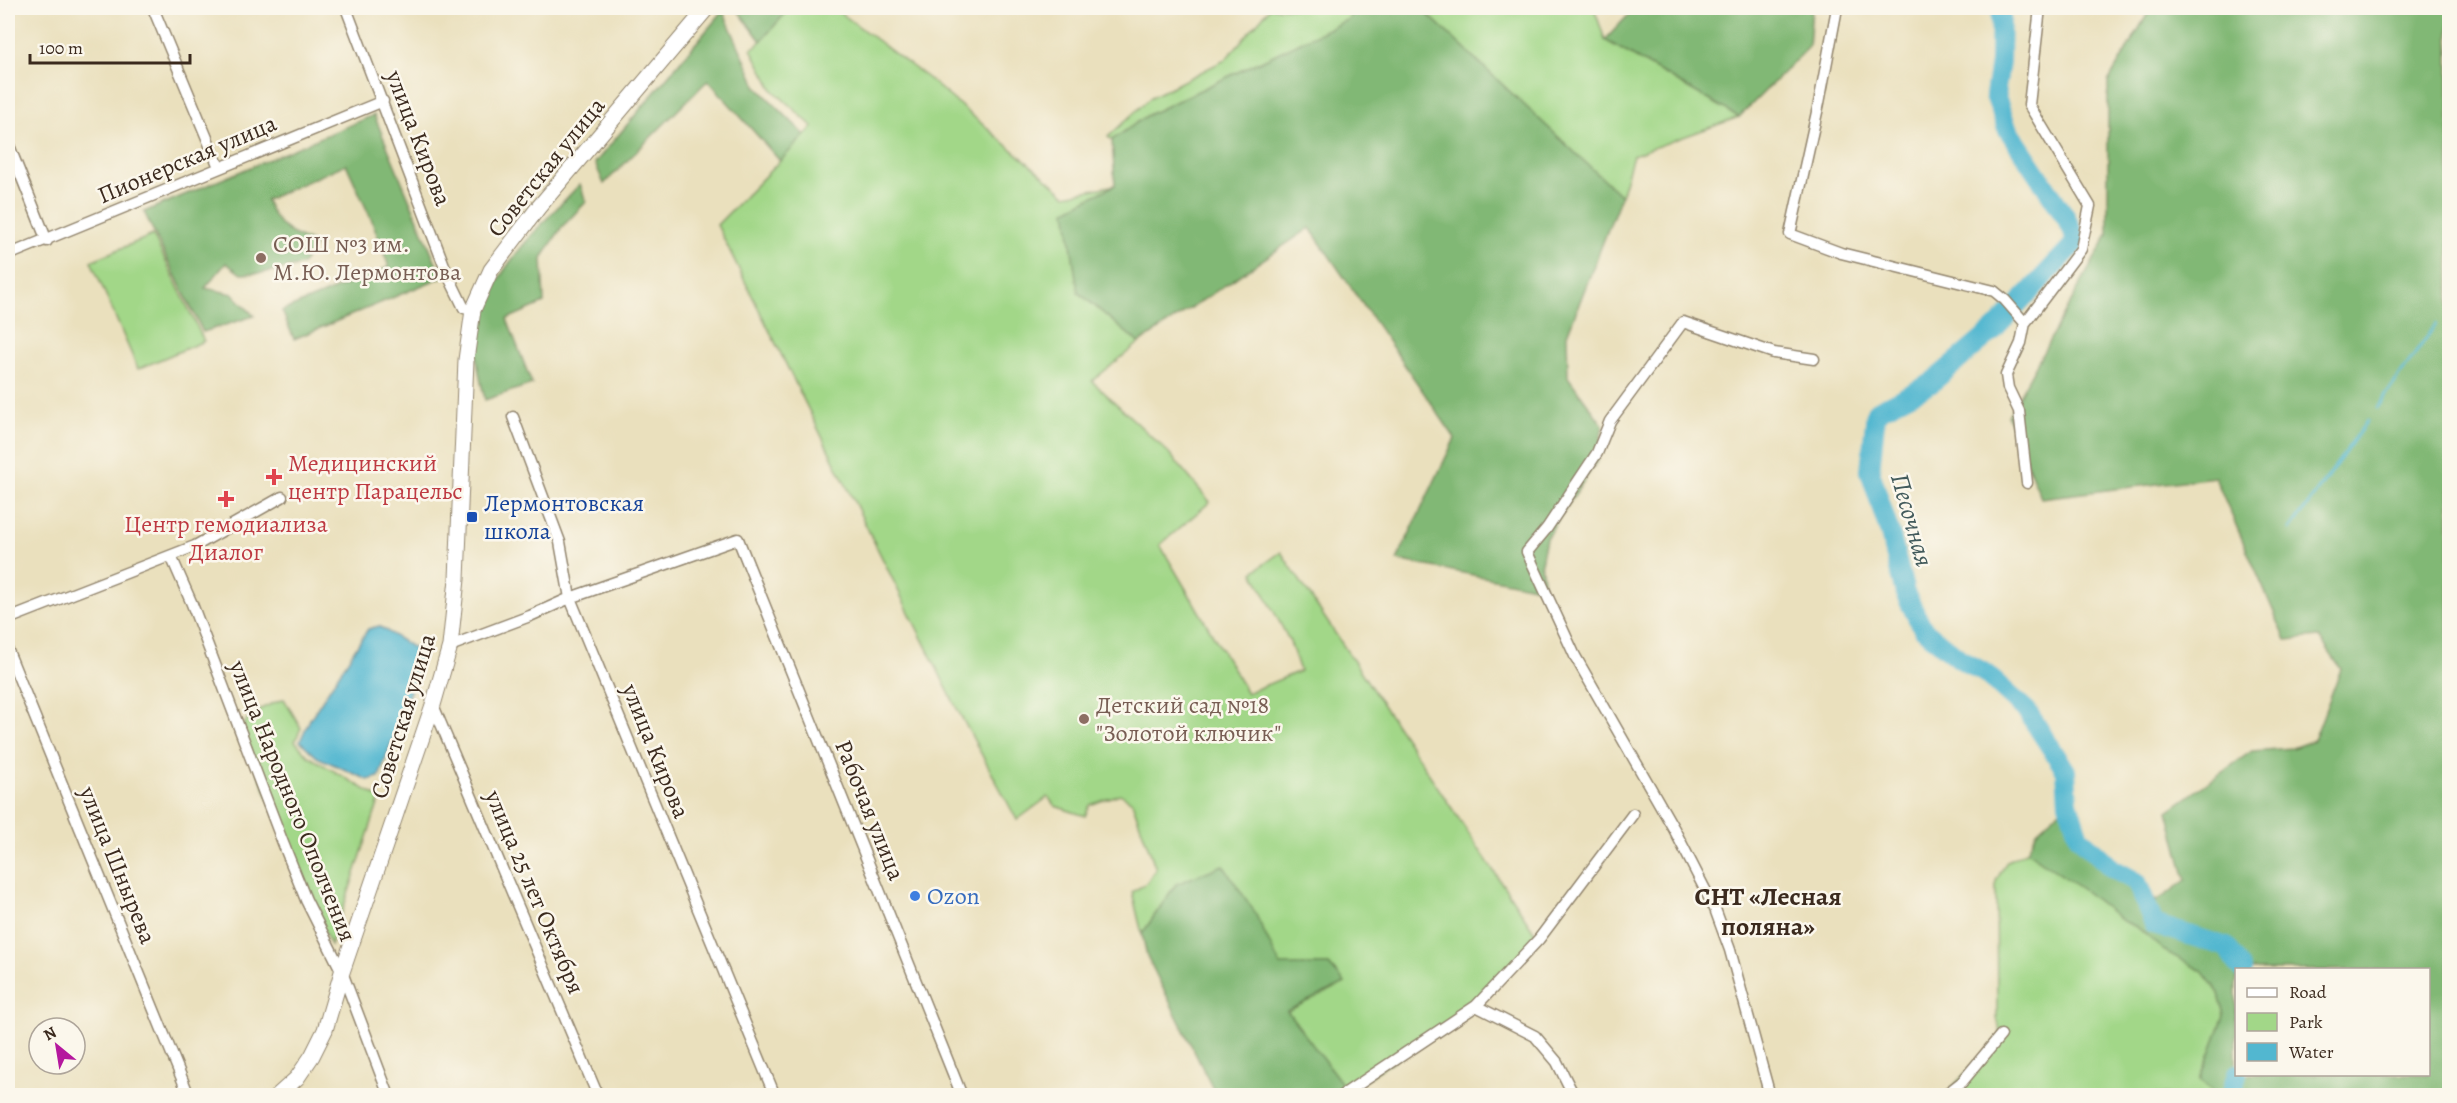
<svg xmlns="http://www.w3.org/2000/svg" width="2457" height="1103" font-family="Alegreya,serif">
  <style>
    .green { fill: #a2d788; stroke: #6e8053; stroke-width: 1.5 }
    .forest { fill: #81b874; stroke: #5e7149; stroke-width: 1.5; fill-rule: evenodd }
    .water { fill: #52b7d0; stroke: #467077; stroke-width: 1.5 }
    .lines { fill: none; stroke-linecap: round; stroke-linejoin: round }
    .stream { stroke: #52b7d0; stroke-width: 3 }
    .river { stroke: #52b7d0; stroke-width: 20 }
    .minor-casing { stroke: #92856e; stroke-width: 13 }
    .secondary-casing { stroke: #92856e; stroke-width: 17 }
    .minor { stroke: #fff; stroke-width: 10 }
    .secondary { stroke: #fff; stroke-width: 15 }
    .education-dot { fill: #8d6e63; stroke: #fbf7ec; stroke-width: 2 }
    .health-dot { fill: #e0444e; stroke: #fbf7ec; stroke-width: 2 }
    .transit-dot { fill: #1a4fb4; stroke: #fbf7ec; stroke-width: 2 }
    .shop-dot { fill: #3f7fe0; stroke: #fbf7ec; stroke-width: 2 }
    .labels { text-anchor: middle; dominant-baseline: central; stroke-width: 5; stroke-linejoin: round; paint-order: stroke }
    .street-label { font-size: 24px; fill: #3b2a1e; stroke: #fbf7ec }
    .education-label { font-size: 24px; fill: #785e54; stroke: #fbf7ec; text-anchor: start }
    .health-label { font-size: 24px; fill: #be3a42; stroke: #fbf7ec; text-anchor: start }
    .transit-label { font-size: 24px; fill: #164399; stroke: #fbf7ec; text-anchor: start }
    .shop-label { font-size: 24px; fill: #366cbe; stroke: #fbf7ec; text-anchor: start }
    .water-label { font-size: 26px; font-style: italic; fill: #435b5c; stroke: #fbf7ec }
    .neighbourhood-label { font-size: 26px; font-weight: bold; fill: #3b2a1e; stroke: #fbf7ec }
  </style>
  <rect width="100%" height="100%" fill="#fbf7ec"/>
  <filter id="ink" filterUnits="userSpaceOnUse"><feTurbulence type="fractalNoise" baseFrequency=".0167" numOctaves="2"/><feDisplacementMap in="SourceGraphic" scale="12" xChannelSelector="R" yChannelSelector="G"/><feConvolveMatrix kernelMatrix="1 2 1 2 8 2 1 2 1" color-interpolation-filters="sRGB"/></filter>
  <filter id="wash" filterUnits="userSpaceOnUse"><feTurbulence type="fractalNoise" baseFrequency=".008" numOctaves="4" result="noise"/><feDisplacementMap in="SourceGraphic" scale="24" xChannelSelector="R" yChannelSelector="G"/><feGaussianBlur stdDeviation="1.35" result="paint"/><feColorMatrix in="noise" values="0 0 0 0 0 0 0 0 0 0 0 0 0 0 0 0 0 1.4 0 .05"/><feComposite in="paint" operator="in"/></filter>
  <g filter="url(#wash)">
    <rect width="100%" height="100%" fill="#eae0bd"/>
    <path class="green" d="M790,8H834L929,79L1066,195L1115,185L1078,292L1139,343L1092,381L1169,453L1210,502L1160,545L1247,693L1300,671L1290,642L1253,572L1281,552L1539,939L1476,1006L1347,1092L1287,1011L1345,983L1329,965L1280,966L1254,911L1176,884L1142,934L1132,892L1147,883L1156,869L1132,802L1120,794L1090,805L1085,816L1055,806L1048,797L1017,820L955,705L717,225L813,127L773,90L751,49L757,45Z
      M1270,8H1353L1349,19L1148,115L1112,140L1108,137L1151,97L1225,60Z
      M1421,8H1594L1605,40L1739,117L1633,155L1621,196Z
      M153,235L204,341L138,369L91,261Z
      M284,699L301,728L295,741L308,756L380,798L331,945L315,912L241,731C248,711 267,706 284,699Z
      M2027,851L2086,892L2123,921L2137,927L2163,950L2202,970L2219,993L2224,1016L2200,1080L2218,1095L1944,1096L2001,1035L1997,1018L1996,881L2007,861Z"/>
    <path class="forest" d="M736,8H790L761,41Z
      M1353,8H1421L1621,196L1567,335L1568,377L1603,425L1597,461L1546,538L1541,563L1544,589L1397,560L1455,438L1310,228L1139,343L1078,292L1066,210L1115,185L1112,140L1148,115L1349,19Z
      M1635,8H1812L1809,47L1739,117L1605,40Z
      M2151,8H2449V1095H2218L2200,1080L2224,1016L2219,993L2202,971L2163,950L2137,927L2123,921L2086,892L2027,851L2037,831L2068,803L2079,837L2113,869L2137,882L2157,901L2186,880L2168,811L2252,751L2292,748L2314,740L2341,669L2319,637L2286,640L2215,477L2041,498L2008,416L2108,234V82ZM2236,970H2428V1074H2236Z
      M723,11L757,87L805,135L780,161L708,80L604,184L595,163Z
      M374,115L442,277L294,339L282,311L389,267L372,221L346,164L266,200C277,227 289,234 316,244L302,265L261,273L241,274L226,263L205,288L233,294L254,316L203,332L144,212Z
      M580,184L586,202L562,227L542,258L544,303L507,319L532,384L485,400C482,386 478,372 477,359C472,287 536,231 580,184Z
      M1223,865L1254,911L1280,965H1329L1345,983L1287,1011L1340,1081L1347,1092L1341,1096L1216,1095L1147,956L1142,934L1176,884Z"/>
    <path class="water" d="M379,626L418,651L422,658L379,777L368,780L317,757L300,741L310,719L368,629Z"/>
    <g class="lines">
      <path class="stream" d="M2377,408L2436,324
        M2290,530L2367,421"/>
      <path class="river" d="M2001,8L2000,62L1995,95L2007,128L2065,216L2072,229L2076,242L1995,329L1930,384L1876,412L1870,471L1891,537L1905,593L1923,629L1960,659L1985,673L2027,711L2066,771L2068,803L2079,837L2113,869L2137,882L2154,924L2227,947L2242,970
        M2231,1096L2237,1074"/>
    </g>
  </g>
  <g filter="url(#ink)">
    <g class="lines">
      <defs>
        <path id="minor" d="M153,8L219,167
          M346,8L447,273L464,308L473,310
          M1837,8L1819,103L1790,234L1841,253L1994,291L2005,300L2025,323
          M8,143L47,241
          M8,255L383,101
          M513,417L560,542L570,598L775,1096
          M2027,483L2019,411L2008,388L2006,375L2021,343L2025,323L2081,249L2090,206L2029,105L2040,8
          M171,556L192,604L283,843L306,900L342,972L389,1096
          M8,619L195,546L282,497
          M450,646L530,616L570,598L738,539L962,1096
          M8,651L189,1096
          M433,705L598,1096
          M1476,1006L1535,1036L1557,1062L1574,1096
          M1341,1096L1476,1006L1539,939L1633,814
          M1770,1096L1730,950L1715,909L1674,829L1575,656L1527,552L1547,528L1597,453L1610,421L1683,322L1774,353L1814,359
          M1944,1096L1962,1082L2001,1035"/>
        <path id="secondary" d="M277,1096L297,1078L312,1056L325,1030L342,972L433,705L450,646L457,579L466,360L473,310L491,270L538,208L707,8"/>
      </defs>
      <use href="#minor" class="minor-casing"/>
      <use href="#secondary" class="secondary-casing"/>
      <use href="#minor" class="minor"/>
      <use href="#secondary" class="secondary"/>
    </g>
  </g>
  <g class="education-dot">
    <circle cx="261" cy="258" r="6"/>
    <circle cx="1084" cy="719" r="6"/>
  </g>
  <g class="health-dot">
    <path d="M271 468h6v6h6v6h-6v6h-6v-6h-6v-6h6z"/>
    <path d="M223 490h6v6h6v6h-6v6h-6v-6h-6v-6h6z"/>
  </g>
  <rect class="transit-dot" x="466" y="511" width="12" height="12" rx="3"/>
  <circle class="shop-dot" cx="915" cy="896" r="6"/>
  <g class="labels">
    <g class="street-label">
      <text transform="translate(419 138) rotate(69)">улица Кирова</text>
      <text transform="translate(187 159) rotate(-23)">Пионерская улица</text>
      <text transform="translate(546 167) rotate(-51)">Советская улица</text>
      <text transform="translate(403 716) rotate(-73)">Советская улица</text>
      <text transform="translate(656 751) rotate(68)">улица Кирова</text>
      <text transform="translate(293 801) rotate(68)">улица Народного Ополчения</text>
      <text transform="translate(870 810) rotate(68)">Рабочая улица</text>
      <text transform="translate(118 865) rotate(68)">улица Шнырева</text>
      <text transform="translate(535 892) rotate(67)">улица 25 лет Октября</text>
    </g>
    <g class="education-label">
      <text x="273" y="244">СОШ №3 им.<tspan x="273" dy="28">М.Ю. Лермонтова</tspan></text>
      <text x="1096" y="705">Детский сад №18<tspan x="1096" dy="28">"Золотой ключик"</tspan></text>
    </g>
    <g class="health-label">
      <text x="288" y="463">Медицинский<tspan x="288" dy="28">центр Парацельс</tspan></text>
      <text x="226" y="524" text-anchor="middle">Центр гемодиализа<tspan x="226" dy="28">Диалог</tspan></text>
    </g>
    <g class="transit-label">
      <text x="484" y="503">Лермонтовская<tspan x="484" dy="28">школа</tspan></text>
    </g>
    <g class="shop-label">
      <text x="927" y="896">Ozon</text>
    </g>
    <g class="water-label">
      <text transform="translate(1912 520) rotate(74)">Песочная</text>
    </g>
    <g class="neighbourhood-label">
      <text x="1768" y="896">СНТ «Лесная<tspan x="1768" dy="30">поляна»</tspan></text>
    </g>
  </g>
  <rect width="2457" height="1103" fill="none" stroke="#fbf7ec" stroke-width="30"/>
  <rect x="2235" y="968" width="195" height="108" fill="#fbf7ec" stroke="#aea59a" stroke-width="1.5"/>
  <rect x="2247" y="988" width="30" height="9" fill="#ffffff" stroke="#aea59a" stroke-width="1.5"/>
  <text x="2289" y="998" font-size="18" fill="#3b2a1e">Road</text>
  <rect x="2247" y="1013" width="30" height="18" fill="#a2d788" stroke="#aea59a" stroke-width="1.5"/>
  <text x="2289" y="1028" font-size="18" fill="#3b2a1e">Park</text>
  <rect x="2247" y="1043" width="30" height="18" fill="#52b7d0" stroke="#aea59a" stroke-width="1.5"/>
  <text x="2289" y="1058" font-size="18" fill="#3b2a1e">Water</text>
  <g transform="translate(57 1046) rotate(330)"><circle r="28" fill="#fbf7ec" stroke="#aea59a" stroke-width="1.5"/>
  <path d="M0-4.5L10 22L0 15L-10 22Z" fill="#b5179e"/>
  <text y="-9" font-size="16" font-weight="bold" text-anchor="middle" fill="#3b2a1e">N</text>
  </g>
  <path d="M30 54v9h160v-9" fill="none" stroke="#3b2a1e" stroke-width="3"/>
  <text x="39" y="54" font-size="18" fill="#3b2a1e" stroke="#fbf7ec" stroke-width="4.5" paint-order="stroke">100 m</text>
</svg>
